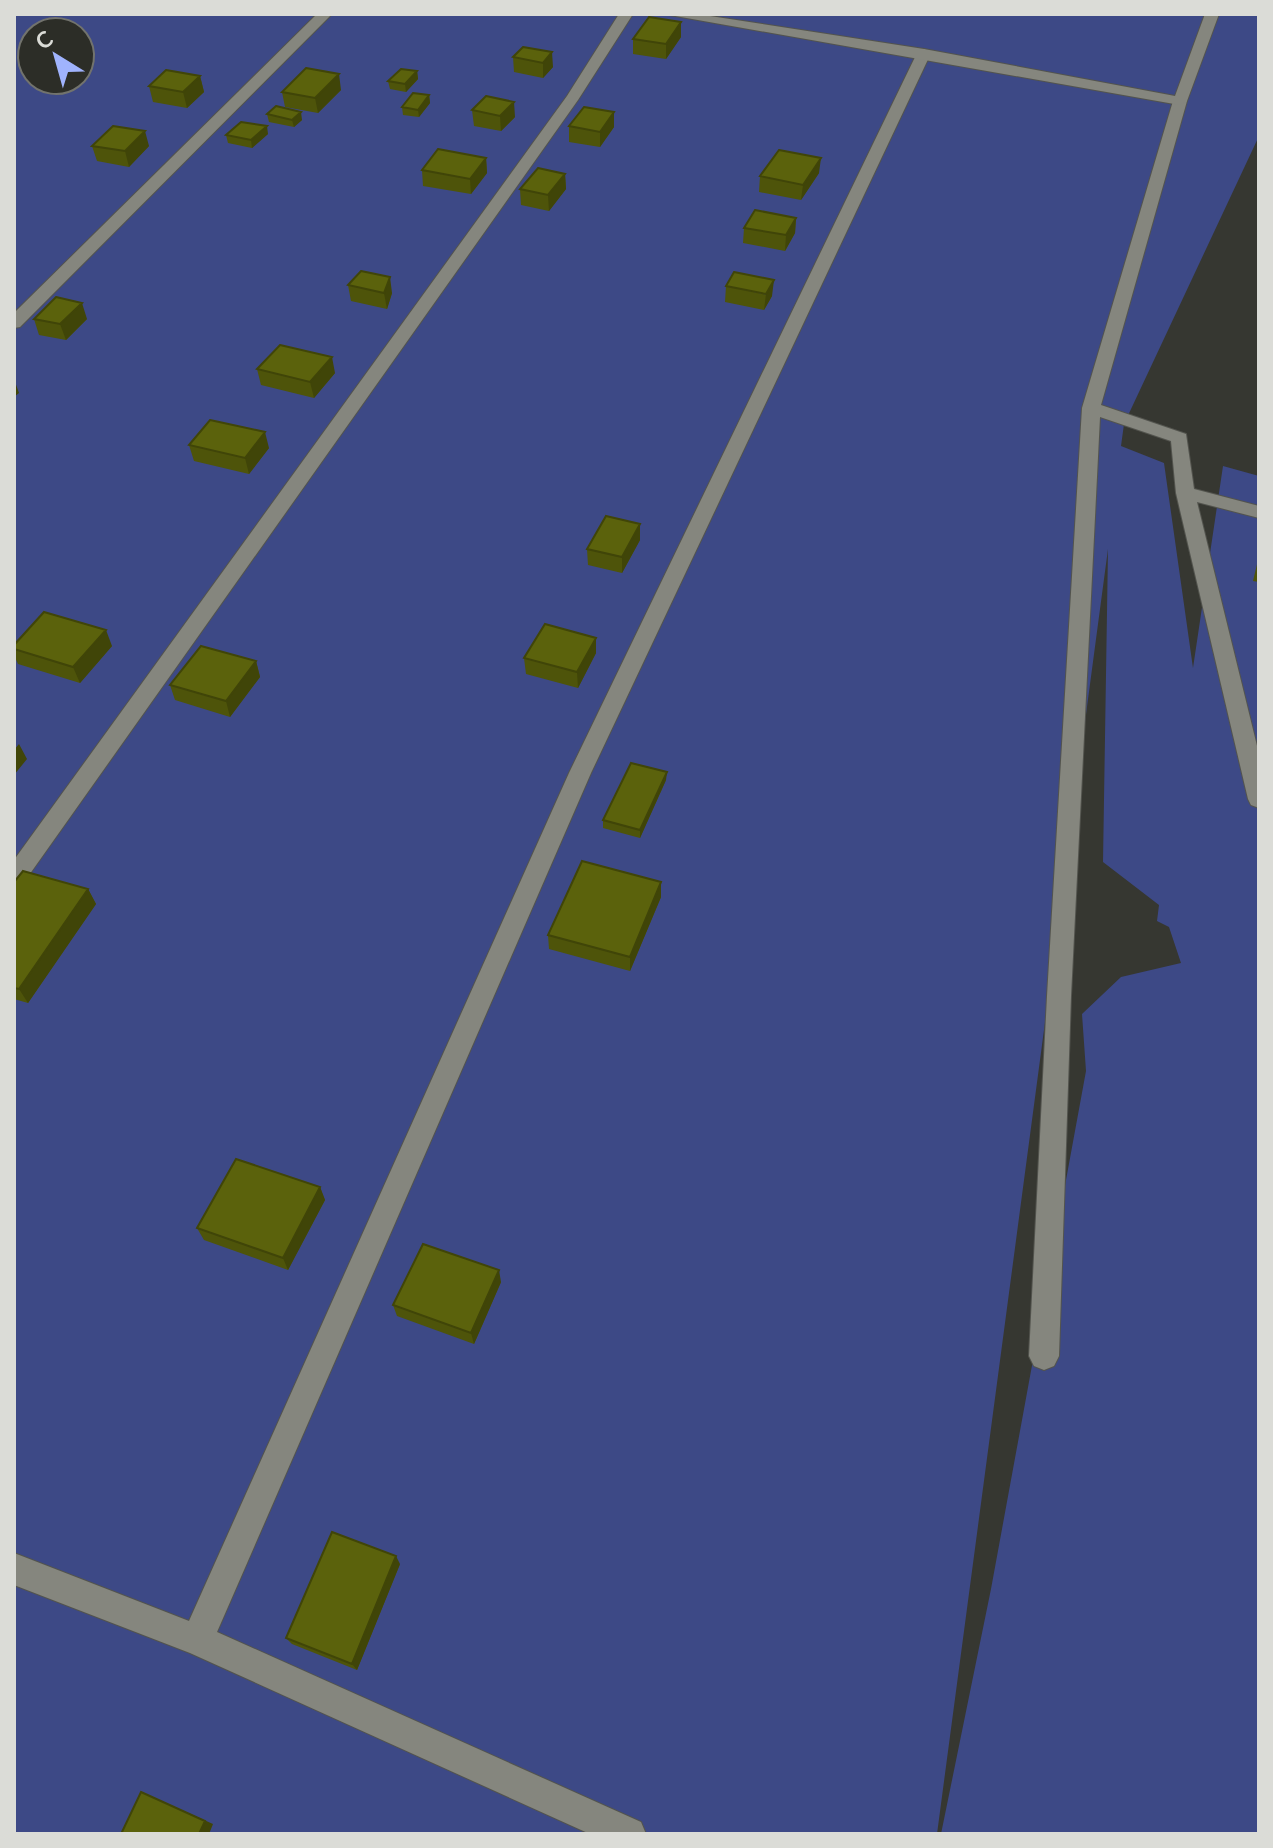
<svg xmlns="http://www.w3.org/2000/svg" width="1273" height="1848" font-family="Lato,sans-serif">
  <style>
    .green { fill: #3d4986; fill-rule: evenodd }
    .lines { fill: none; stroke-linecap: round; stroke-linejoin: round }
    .lane-casing { stroke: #53544e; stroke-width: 2 }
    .street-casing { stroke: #53544e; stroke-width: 2 }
    .lane { fill: #85867e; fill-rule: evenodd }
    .street { fill: #85867e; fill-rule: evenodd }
    .wall { fill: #4e540a }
    .shaded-wall { fill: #404508 }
    .building { fill: #5b620c; stroke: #404508; stroke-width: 2 }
  </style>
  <rect width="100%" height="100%" fill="#363731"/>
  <path class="green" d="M14,14H1259V136L1124,424L1121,446L1164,463L1193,668L1223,466L1259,476V1834H941L991,1589L1086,1071L1082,1014L1121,977L1181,963L1169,927L1157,921L1159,905L1103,862L1108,549L937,1834H14ZM32,32H80V80H32Z"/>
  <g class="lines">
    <defs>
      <path id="lane" d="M317,14H332L20,327L14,328V313Z
        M619,14H633L578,100L22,885L14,887V860L567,96Z
        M924,49L931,53L591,773L217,1632L641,1822L646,1834H590L190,1653L14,1585V1553L189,1621L569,773L917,53Z
        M1180,97L1187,101L1101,405L1186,434L1194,489L1259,506V518L1197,502L1259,754V808L1251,805L1248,799L1176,493L1171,441L1100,417L1071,996L1059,1356L1054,1366L1044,1370L1034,1366L1029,1356L1047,996L1082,408L1173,101Z"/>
      <path id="street" d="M664,14H697L924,49L1175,96L1205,14H1219L1187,101L1180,105Z"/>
    </defs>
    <use href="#lane" class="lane-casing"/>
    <use href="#street" class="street-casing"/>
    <use href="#lane" class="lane"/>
    <use href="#street" class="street"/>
  </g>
  <path class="wall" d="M681,37L666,59L633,54V39Z
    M523,47L553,67L543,78L514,72L513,57Z
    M417,71L418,79L406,92L390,89L388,81Z
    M200,76L204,92L187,108L153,102L149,86Z
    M341,90L318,113L285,107L282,92Z
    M429,95L430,103L419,117L403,115L402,107Z
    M472,110L515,117L501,131L474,126Z
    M614,112V127L600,147L569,142V126Z
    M267,114L302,120L294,127L269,122Z
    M268,134L252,148L228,143L226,135Z
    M92,146H149L129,167L97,161Z
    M486,158L487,173L471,194L423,186L422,170Z
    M819,173L801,200L759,192L760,176Z
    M565,174L566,189L549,211L521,205L520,189Z
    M796,218L795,233L785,251L743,243L744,228Z
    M348,285L392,293L387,309L351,301Z
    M726,286L772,296L764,310L725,302Z
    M34,319H87L66,340L39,335Z
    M257,369L335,373L314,398L261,385Z
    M189,445L269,448L249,474L194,461Z
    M640,540L622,573L588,565L587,549Z
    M1259,556V582L1253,581Z
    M596,638V653L578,688L526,674L524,658Z
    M14,645L112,646L80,683L18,664L14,655Z
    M256,661L260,677L230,717L175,700L170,685Z
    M666,780L640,838L603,828V820Z
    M14,882L88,889L96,904L28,1003L14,999Z
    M661,882V897L630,971L549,949L548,935Z
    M320,1187L325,1200L288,1270L204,1240L197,1228Z
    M501,1282L474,1344L397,1316L393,1305Z
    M400,1564L357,1670L292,1644L286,1638Z"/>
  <path class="shaded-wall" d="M681,22V37L666,59V44Z
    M552,52L553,67L543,78V63Z
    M417,71L418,79L406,92L405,84Z
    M339,74L341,90L318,113L315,98Z
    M200,76L204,92L187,108L183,92Z
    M429,95L430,103L419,117L418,110Z
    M514,102L515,117L501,131L500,116Z
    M301,112L302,120L294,127L292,120Z
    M614,112V127L600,147V132Z
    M267,126L268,134L252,148L251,140Z
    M145,131L149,146L129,167L125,151Z
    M486,158L487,173L471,194L470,179Z
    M821,158L819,173L801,200L803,185Z
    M565,174L566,189L549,211L548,195Z
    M796,218L795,233L785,251L786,235Z
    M390,277L392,293L387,309L384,293Z
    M774,280L772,296L764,310L766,294Z
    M82,303L87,319L66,340L60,324Z
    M332,357L335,373L314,398L310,382Z
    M14,379L19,393L14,397Z
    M265,432L269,448L249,474L245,458Z
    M640,524V540L622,573V557Z
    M106,630L112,646L80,683L73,667Z
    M596,638V653L578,688L577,672Z
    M256,661L260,677L230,717L226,701Z
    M19,744L27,759L14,775V750Z
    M667,772L666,780L640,838V830Z
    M661,882V897L630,971V957Z
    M88,889L96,904L28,1003L19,989Z
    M320,1187L325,1200L288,1270L283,1258Z
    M499,1270L501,1282L474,1344L471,1333Z
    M396,1556L400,1564L357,1670L352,1664Z
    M141,1792L213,1824L209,1834H199Z"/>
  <path class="building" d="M649,17L681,22L666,44L633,39Z
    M523,47L552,52L543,63L513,57Z
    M306,68L339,74L315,98L282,92Z
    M401,69L417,71L405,84L388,81Z
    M166,70L200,76L183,92L149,86Z
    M413,93L429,95L418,110L402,107Z
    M486,96L514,102L500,116L472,110Z
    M276,106L301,112L292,120L267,114Z
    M584,107L614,112L600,132L569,126Z
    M241,122L267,126L251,140L226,135Z
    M113,126L145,131L125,151L92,146Z
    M438,149L486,158L470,179L422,170Z
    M779,150L821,158L803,185L760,176Z
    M538,168L565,174L548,195L520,189Z
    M755,210L796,218L786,235L744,228Z
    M361,271L390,277L384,293L348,285Z
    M734,272L774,280L766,294L726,286Z
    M56,297L82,303L60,324L34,319Z
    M280,345L332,357L310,382L257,369Z
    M210,420L265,432L245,458L189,445Z
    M606,516L640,524L622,557L587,549Z
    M44,612L106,630L73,667L14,649V645Z
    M545,624L596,638L577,672L524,658Z
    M201,646L256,661L226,701L170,685Z
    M631,763L667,772L640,830L603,820Z
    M582,861L661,882L630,957L548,935Z
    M23,871L88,889L19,989L14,988V882Z
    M236,1159L320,1187L283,1258L197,1228Z
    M423,1244L499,1270L471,1333L393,1305Z
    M332,1532L396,1556L352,1664L286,1638Z
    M141,1792L205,1821L199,1834H121Z"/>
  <rect width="1273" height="1848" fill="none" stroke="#dbdcd7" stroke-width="32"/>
  <g transform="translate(56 56) rotate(323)"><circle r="38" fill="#2c2d27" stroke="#72736d" stroke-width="2"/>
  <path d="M0-6L14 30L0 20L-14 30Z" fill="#a0b3fd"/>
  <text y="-12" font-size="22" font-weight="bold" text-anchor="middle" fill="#dbdcd7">С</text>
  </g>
</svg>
